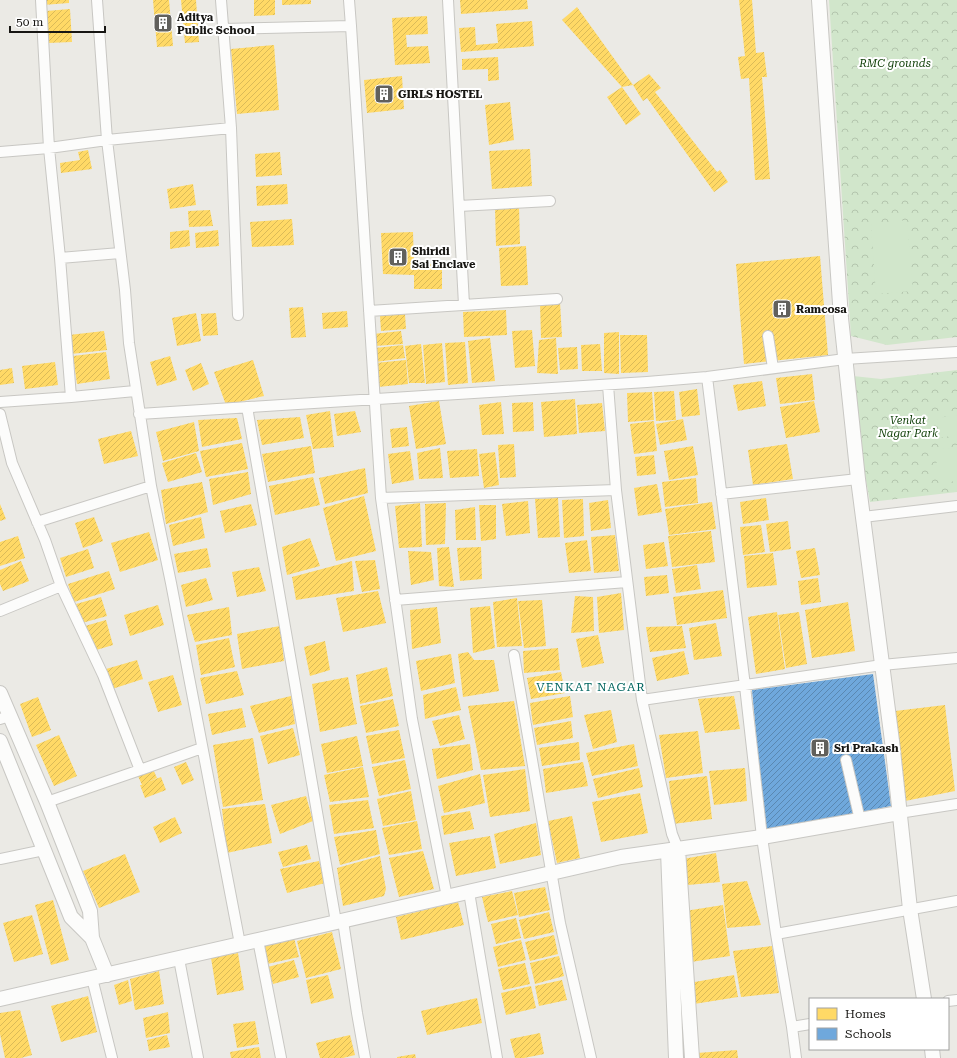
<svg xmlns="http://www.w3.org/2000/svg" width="957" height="1058" font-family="'Roboto Serif',serif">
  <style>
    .park { fill: url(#park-crowns) }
    .pitch { fill: #d1e6cb }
    .homes { fill: url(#homes-hatch) }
    .schools { fill: url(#schools-hatch) }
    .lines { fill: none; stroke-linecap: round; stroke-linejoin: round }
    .street-casing { stroke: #c8c7c3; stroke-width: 12 }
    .secondary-casing { stroke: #c8c7c3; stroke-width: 16 }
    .street { stroke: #fcfcfb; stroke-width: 10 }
    .secondary { stroke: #fcfcfb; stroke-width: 14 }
    .labels { text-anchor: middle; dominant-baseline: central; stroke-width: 4; stroke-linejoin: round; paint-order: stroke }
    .poi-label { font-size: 11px; font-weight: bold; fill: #171613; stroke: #fff; text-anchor: start }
    .park-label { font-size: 11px; font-style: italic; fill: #0d3d05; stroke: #fff }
    .neighbourhood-label { font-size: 12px; letter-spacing: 1px; fill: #00655f; stroke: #fff }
  </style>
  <defs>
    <pattern id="park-crowns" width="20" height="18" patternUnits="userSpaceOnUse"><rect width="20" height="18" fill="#d1e6cb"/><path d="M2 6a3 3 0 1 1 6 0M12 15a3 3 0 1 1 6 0" fill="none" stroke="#b3c5ad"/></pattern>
    <pattern id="homes-hatch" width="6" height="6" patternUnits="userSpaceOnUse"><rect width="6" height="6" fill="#ffd966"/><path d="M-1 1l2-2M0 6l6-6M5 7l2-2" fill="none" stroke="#daba58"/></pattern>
    <pattern id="schools-hatch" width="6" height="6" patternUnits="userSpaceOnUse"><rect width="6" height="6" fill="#6fa8dc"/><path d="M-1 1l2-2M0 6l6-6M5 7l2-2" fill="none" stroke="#5a88b1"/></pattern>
  </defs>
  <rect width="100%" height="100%" fill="#ebeae5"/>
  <path class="park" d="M829,0H957V337L887,345L851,336Z
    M957,370V492L870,502L861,453L853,376L881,379Z"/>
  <path class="pitch" d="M907,220L913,291L876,294L871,224Z
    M957,415V435L939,438L937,418Z
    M957,448V481L939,483L935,449Z"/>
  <path class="homes" d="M43,0H69V3L43,5Z
    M153,0H169L173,46L157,47Z
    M181,0H196L199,42L185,43Z
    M254,0H275V15L254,16Z
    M282,0H311V4L282,5Z
    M460,0H527L528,9L461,14Z
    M739,0H752L756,53L764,52L767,77H762L770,179L755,180L749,78L741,79L738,57L745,56Z
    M577,7L633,85L622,87L562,20Z
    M70,9L72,42L48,43L46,11Z
    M427,16L428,34L406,35L407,47L428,46L430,63L395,65L392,18Z
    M532,21L534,46L461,52L459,28L475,27L476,45L498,43L496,24Z
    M274,45L279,110L237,114L231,49Z
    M498,57L499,80L488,81V69L462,70V59Z
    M649,74L661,88L655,92L717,172L720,170L728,182L714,192L647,98L643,101L633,85Z
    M402,76L404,109L367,113L364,80Z
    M622,87L641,114L626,125L607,97Z
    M510,102L514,140L489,145L485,105Z
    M530,149L532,186L492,189L489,151Z
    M88,150L92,169L61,173L60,163L80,160L78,152Z
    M280,152L282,175L256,177L255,154Z
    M193,184L196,205L170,209L167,189Z
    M287,184L288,204L257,206L256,186Z
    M519,205L520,244L496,246L495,207Z
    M210,210L213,226L189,227L188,211Z
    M292,219L294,245L252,247L250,222Z
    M189,230L190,246L170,249V232Z
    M218,230L219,246L196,248L195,233Z
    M413,232L414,264H442V289H414V275L383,274L381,233Z
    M526,246L528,285L501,286L499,248Z
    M820,256L828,355L744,364L736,264Z
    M560,302L562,337L541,338L540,303Z
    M303,307L306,337L291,338L289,308Z
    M506,310L507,335L464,337L463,312Z
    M347,311L348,327L323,329L322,313Z
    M196,313L201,341L177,346L172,318Z
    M216,313L218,335L203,336L201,314Z
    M405,314L406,329L381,331L380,316Z
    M532,330L535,366L515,368L512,331Z
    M104,331L107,350L71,354L69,335Z
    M401,331L403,344L375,346L373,334Z
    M619,332V374L604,373V333Z
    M620,335H647L648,372L621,373Z
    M490,338L495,381L472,383L468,341Z
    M556,338L558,374L537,373L539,340Z
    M465,342L468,383L448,385L445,343Z
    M442,343L445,382L426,384L423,345Z
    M421,344L425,383H409L405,346Z
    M600,344L602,371H582L581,345Z
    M403,345L405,358L376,362L375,348Z
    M577,347L578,369L560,370L558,348Z
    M106,352L110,379L77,384L73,356Z
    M170,356L177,380L157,386L150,362Z
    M253,360L264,396L226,405L214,372Z
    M406,360L408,384L378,387L375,363Z
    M55,362L58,385L25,389L22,366Z
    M201,363L209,384L193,391L185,370Z
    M12,368L14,383L0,385V370Z
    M812,374L815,400L780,404L776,378Z
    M762,381L766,406L738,411L733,385Z
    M697,389L700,415L682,417L679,392Z
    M674,391L676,420L656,421L654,392Z
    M652,392L654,420L628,422L627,393Z
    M575,399L577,434L544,437L541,402Z
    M439,401L446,444L416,449L409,406Z
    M814,401L820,432L786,438L780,407Z
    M501,402L504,434L482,435L479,405Z
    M533,402L534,431L513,432L512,403Z
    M602,403L605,431L579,433L577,405Z
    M330,411L334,447L313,449L306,415Z
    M355,411L361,432L337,436L334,414Z
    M300,417L304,438L262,445L257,420Z
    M237,418L242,439L202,447L198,420Z
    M683,419L687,440L660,445L656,424Z
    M654,421L657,451L634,454L630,424Z
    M194,422L199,451L163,461L156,432Z
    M407,427L409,446L392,448L390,429Z
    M131,431L138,456L104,464L98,439Z
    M242,443L248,469L206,477L200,451Z
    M514,444L516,477L500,478L498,445Z
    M787,444L793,479L753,485L748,450Z
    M311,446L315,473L268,482L262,454Z
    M693,446L698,475L669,480L664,451Z
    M440,448L443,478L419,479L417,453Z
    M477,449L479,476L450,478L447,451Z
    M410,451L414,480L392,484L388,454Z
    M495,452L499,485L484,488L479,454Z
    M196,453L202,472L168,482L162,463Z
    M654,455L656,474L637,476L635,457Z
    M365,468L368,493L325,504L319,478Z
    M248,472L251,494L213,505L209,479Z
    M313,477L320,505L275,515L269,486Z
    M696,478L698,503L665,507L662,482Z
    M202,482L208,512L166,524L161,490Z
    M657,484L662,512L638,516L634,488Z
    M364,496L376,551L336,561L323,508Z
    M558,498L560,537L538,538L535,499Z
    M766,498L769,520L743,524L740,502Z
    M583,499L584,536L564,538L562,500Z
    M608,500L611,528L591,531L589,503Z
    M528,501L530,533L506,536L502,504Z
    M712,502L716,529L669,535L665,509Z
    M420,503L422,547L399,548L395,506Z
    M446,503L445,544L426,545L425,504Z
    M0,504L6,519L0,521Z
    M251,504L257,525L225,533L220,511Z
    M479,505H496V539L481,541Z
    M475,507L476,540H456L455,510Z
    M94,517L103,541L83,548L75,523Z
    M201,517L205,538L173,546L169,525Z
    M788,521L791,549L770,552L766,524Z
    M761,525L765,552L743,555L740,527Z
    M711,531L715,562L672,567L668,536Z
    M149,532L158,560L120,572L111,543Z
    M615,535L619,571L594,573L591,537Z
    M18,536L25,558L0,566V542Z
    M310,538L320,566L287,575L282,547Z
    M587,540L591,571L569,573L565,543Z
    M664,542L668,566L646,569L643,545Z
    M449,547L454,587L439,586L437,548Z
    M481,547L482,579L460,581L457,548Z
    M207,548L211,567L178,573L174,554Z
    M815,548L820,575L801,578L796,551Z
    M88,549L94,568L66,577L60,558Z
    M408,551L431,552L434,580L411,585Z
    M773,553L777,585L747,588L744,556Z
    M375,560L380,589L362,592L355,561Z
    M21,561L29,581L3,591L0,584V570Z
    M352,561L354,591L296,600L292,577Z
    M697,565L701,589L676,593L672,569Z
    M259,567L266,591L237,597L232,572Z
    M109,571L115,589L74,602L68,584Z
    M667,575L669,593L646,596L644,577Z
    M206,578L213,600L186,607L181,585Z
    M818,578L821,602L801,605L798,581Z
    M723,590L727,618L677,625L673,597Z
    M378,591L386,623L343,632L336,598Z
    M621,593L624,630L599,633L597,597Z
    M575,596L593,597L594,631L571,633Z
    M101,597L107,616L82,623L76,604Z
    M517,598L522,646L497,647L493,602Z
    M542,600L546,646L524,648L518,601Z
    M848,602L855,651L812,658L805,610Z
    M158,605L164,625L130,636L124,615Z
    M490,606L495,648L473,653L470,608Z
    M229,607L232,635L195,642L187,615Z
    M437,607L441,643L412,649L410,610Z
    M777,612L785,669L756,674L748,617Z
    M799,612L807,664L786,668L778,615Z
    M106,620L113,645L93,651L85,626Z
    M716,623L722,656L694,660L689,628Z
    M280,626L284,661L242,669L237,634Z
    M682,626L686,648L650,652L646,627Z
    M598,635L604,663L582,668L576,639Z
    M229,638L235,667L201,675L196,645Z
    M325,641L330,670L310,676L304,647Z
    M558,648L560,670L524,673L523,651Z
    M684,651L689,674L657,681L652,658Z
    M468,652L474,660H494L499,691L463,697L458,654Z
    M451,654L455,683L421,691L416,661Z
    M137,660L143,679L112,689L106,669Z
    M387,667L393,696L360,704L356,675Z
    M237,671L244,695L206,704L200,678Z
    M561,672L565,693L531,699L527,678Z
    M173,675L182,705L158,712L148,682Z
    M348,677L357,724L320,732L312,684Z
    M456,687L461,710L425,719L423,695Z
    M291,696L295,724L259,733L250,706Z
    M570,696L573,717L533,725L530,703Z
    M734,696L740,729L705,733L698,699Z
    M38,697L51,730L32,737L20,704Z
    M393,699L399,726L366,733L360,706Z
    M514,701L525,766L481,770L468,706Z
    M945,705L955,791L905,801L895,711Z
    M242,708L246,727L212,735L208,714Z
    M611,710L617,742L593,749L584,715Z
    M459,715L465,739L440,746L432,721Z
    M571,721L573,738L537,745L534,728Z
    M293,728L300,755L268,764L260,736Z
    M399,730L405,758L372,764L366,736Z
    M698,731L703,773L666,778L659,735Z
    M59,735L77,776L54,786L36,745Z
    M357,736L363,766L327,773L321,744Z
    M253,738L263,800L223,807L213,745Z
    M579,742L580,760L542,766L539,748Z
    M470,744L473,770L437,779L432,749Z
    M634,744L638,766L592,776L586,753Z
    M405,760L411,789L379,796L372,767Z
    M186,762L194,780L182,785L174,767Z
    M583,762L588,786L546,793L543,769Z
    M363,767L369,797L330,802L324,775Z
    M639,768L643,787L598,798L593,779Z
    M745,768L747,801L714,805L709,771Z
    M153,769L157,778L145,783L161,777L166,790L145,798L140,785H142L138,776Z
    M525,769L530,811L490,817L483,775Z
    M480,774L485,803L444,813L438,786Z
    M707,776L712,819L673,824L669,781Z
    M411,791L416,820L383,826L377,799Z
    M640,793L648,833L601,842L592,802Z
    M306,796L313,821L280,834L271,805Z
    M368,800L374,828L334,834L329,805Z
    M265,804L272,843L227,853L222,809Z
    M470,811L474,829L444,835L441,816Z
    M572,816L580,858L557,863L548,821Z
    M175,817L182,833L160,843L153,827Z
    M417,821L422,849L389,855L382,828Z
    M536,823L541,855L500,864L494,834Z
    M376,830L380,854L340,865L334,837Z
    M490,836L496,868L456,876L449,843Z
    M307,845L311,859L283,867L278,852Z
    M423,851L434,889L399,897L389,858Z
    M716,853L720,882L688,885L683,859Z
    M125,854L140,892L99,908L83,871Z
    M380,856L386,889L384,896L343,906L337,868Z
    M319,861L325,883L287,893L280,869Z
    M747,881L761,925L727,928L722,884Z
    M545,887L550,910L519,917L514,893Z
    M512,891L518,915L488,922L482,897Z
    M53,900L69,960L51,965L35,905Z
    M458,902L464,925L401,940L396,917Z
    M723,905L730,956L691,962L685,911Z
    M549,912L554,932L524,939L519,920Z
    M32,915L43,954L14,962L3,923Z
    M516,918L521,938L496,944L491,924Z
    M332,932L341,969L306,978L297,941Z
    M554,935L558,954L530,961L525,942Z
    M294,938L299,957L267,964L263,945Z
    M521,940L526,960L498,967L493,947Z
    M772,946L779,993L741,997L733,951Z
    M238,953L244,990L217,995L211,958Z
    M559,956L564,976L535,984L530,963Z
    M294,960L299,977L273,984L268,967Z
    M525,963L530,984L503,990L498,969Z
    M159,971L164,1004L135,1010L130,979Z
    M328,975L334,998L311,1004L306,980Z
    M734,975L738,997L694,1004L689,983Z
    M128,980L132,1001L119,1005L114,985Z
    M562,980L567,1000L539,1006L535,986Z
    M531,986L536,1008L506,1015L501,993Z
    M88,996L97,1032L61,1042L51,1006Z
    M477,998L482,1023L427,1035L421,1011Z
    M20,1010L32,1055L21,1058H5L0,1034V1013Z
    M168,1012L170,1033L146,1038L143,1018Z
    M255,1021L259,1044L237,1048L233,1024Z
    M540,1033L544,1054L524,1058H515L510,1039Z
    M167,1035L170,1047L149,1051L147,1040Z
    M350,1035L355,1055L343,1058H320L316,1043Z
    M259,1047L261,1058H231L230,1052Z
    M737,1050L738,1058H697V1053Z
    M415,1054L416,1058H397V1057Z"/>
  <path class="schools" d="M873,674L891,806L765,832L752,690Z"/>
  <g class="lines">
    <defs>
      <path id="street" d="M41,0L49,148L60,258L71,397
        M221,0L231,128
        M349,0L351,26L381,498L412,719L447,897
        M448,0L464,305
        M223,29L351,26
        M0,152L49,148L107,140L231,128L238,315
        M459,206L550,201
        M60,258L120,253
        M369,311L557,299
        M768,336L773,368
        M707,377L745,686L762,837L776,934L957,901
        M608,385L616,490
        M0,402L71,397L135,391
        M247,407L336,922
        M0,414L12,463L45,540L61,586L103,675L140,770L47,802
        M139,414L647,382L707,377L845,359L957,352
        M151,486L171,583L240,944
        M721,494L858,479
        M381,498L616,490L642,700
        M863,517L957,506
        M37,522L151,486L129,343L125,290L107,140L97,0
        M395,600L627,582
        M0,611L61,586
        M514,655L560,923L591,1058
        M0,719L10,716
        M846,760L860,820
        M140,770L202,748
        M899,813L957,804
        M678,849L672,834L642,700L882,665L957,658
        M0,859L44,850
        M469,892L497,1058
        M343,921L357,1013L365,1058
        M776,934L792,1027L810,1024
        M258,940L281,1058
        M179,959L198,1058
        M92,978L112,1058
        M948,1001L957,1000
        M792,1027L796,1058"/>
      <path id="secondary" d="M819,0L841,318L858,479L892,741L910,909L924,999
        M0,693L47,802L90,911L92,938L107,975
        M0,741L71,917L92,938
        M678,849L692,1058
        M668,851L676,1058
        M0,999L621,857L762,837L899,813
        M932,1049L933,1058"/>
    </defs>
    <use href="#street" class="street-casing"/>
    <use href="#secondary" class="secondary-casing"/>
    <use href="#street" class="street"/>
    <use href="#secondary" class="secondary"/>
  </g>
  <defs>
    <symbol id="building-square" viewBox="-11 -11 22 22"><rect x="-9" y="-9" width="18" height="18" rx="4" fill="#61605c" stroke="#fff"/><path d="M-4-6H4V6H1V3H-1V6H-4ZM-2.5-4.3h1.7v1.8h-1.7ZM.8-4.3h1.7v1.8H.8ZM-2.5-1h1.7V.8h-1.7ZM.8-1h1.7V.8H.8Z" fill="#fff"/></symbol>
  </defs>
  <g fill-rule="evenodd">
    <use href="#building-square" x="152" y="12" width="22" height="22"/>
    <use href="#building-square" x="373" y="83" width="22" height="22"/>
    <use href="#building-square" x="387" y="246" width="22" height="22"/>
    <use href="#building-square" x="771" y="298" width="22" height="22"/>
    <use href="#building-square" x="809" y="737" width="22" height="22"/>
  </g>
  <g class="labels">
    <g class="poi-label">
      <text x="177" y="17">Aditya<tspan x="177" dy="13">Public School</tspan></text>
      <text x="398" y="94">GIRLS HOSTEL</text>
      <text x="412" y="251">Shiridi<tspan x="412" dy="13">Sai Enclave</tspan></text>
      <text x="796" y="309">Ramcosa</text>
      <text x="834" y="748">Sri Prakash</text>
    </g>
    <g class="park-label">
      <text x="895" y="63">RMC grounds</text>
      <text x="908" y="420">Venkat<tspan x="908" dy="13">Nagar Park</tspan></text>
    </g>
    <g class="neighbourhood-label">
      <text x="591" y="687">VENKAT NAGAR</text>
    </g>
  </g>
  <rect x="809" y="998" width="140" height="52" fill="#ffffff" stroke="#a2a2a1"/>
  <rect x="817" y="1008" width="20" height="12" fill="#ffd966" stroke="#a2a2a1"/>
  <text x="845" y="1018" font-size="12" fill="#171613">Homes</text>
  <rect x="817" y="1028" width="20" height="12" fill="#6fa8dc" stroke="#a2a2a1"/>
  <text x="845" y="1038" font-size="12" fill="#171613">Schools</text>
  <path d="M10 26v6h95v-6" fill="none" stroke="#171613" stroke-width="2"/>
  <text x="16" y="26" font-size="12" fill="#171613" stroke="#ffffff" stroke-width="3" paint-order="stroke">50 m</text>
</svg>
